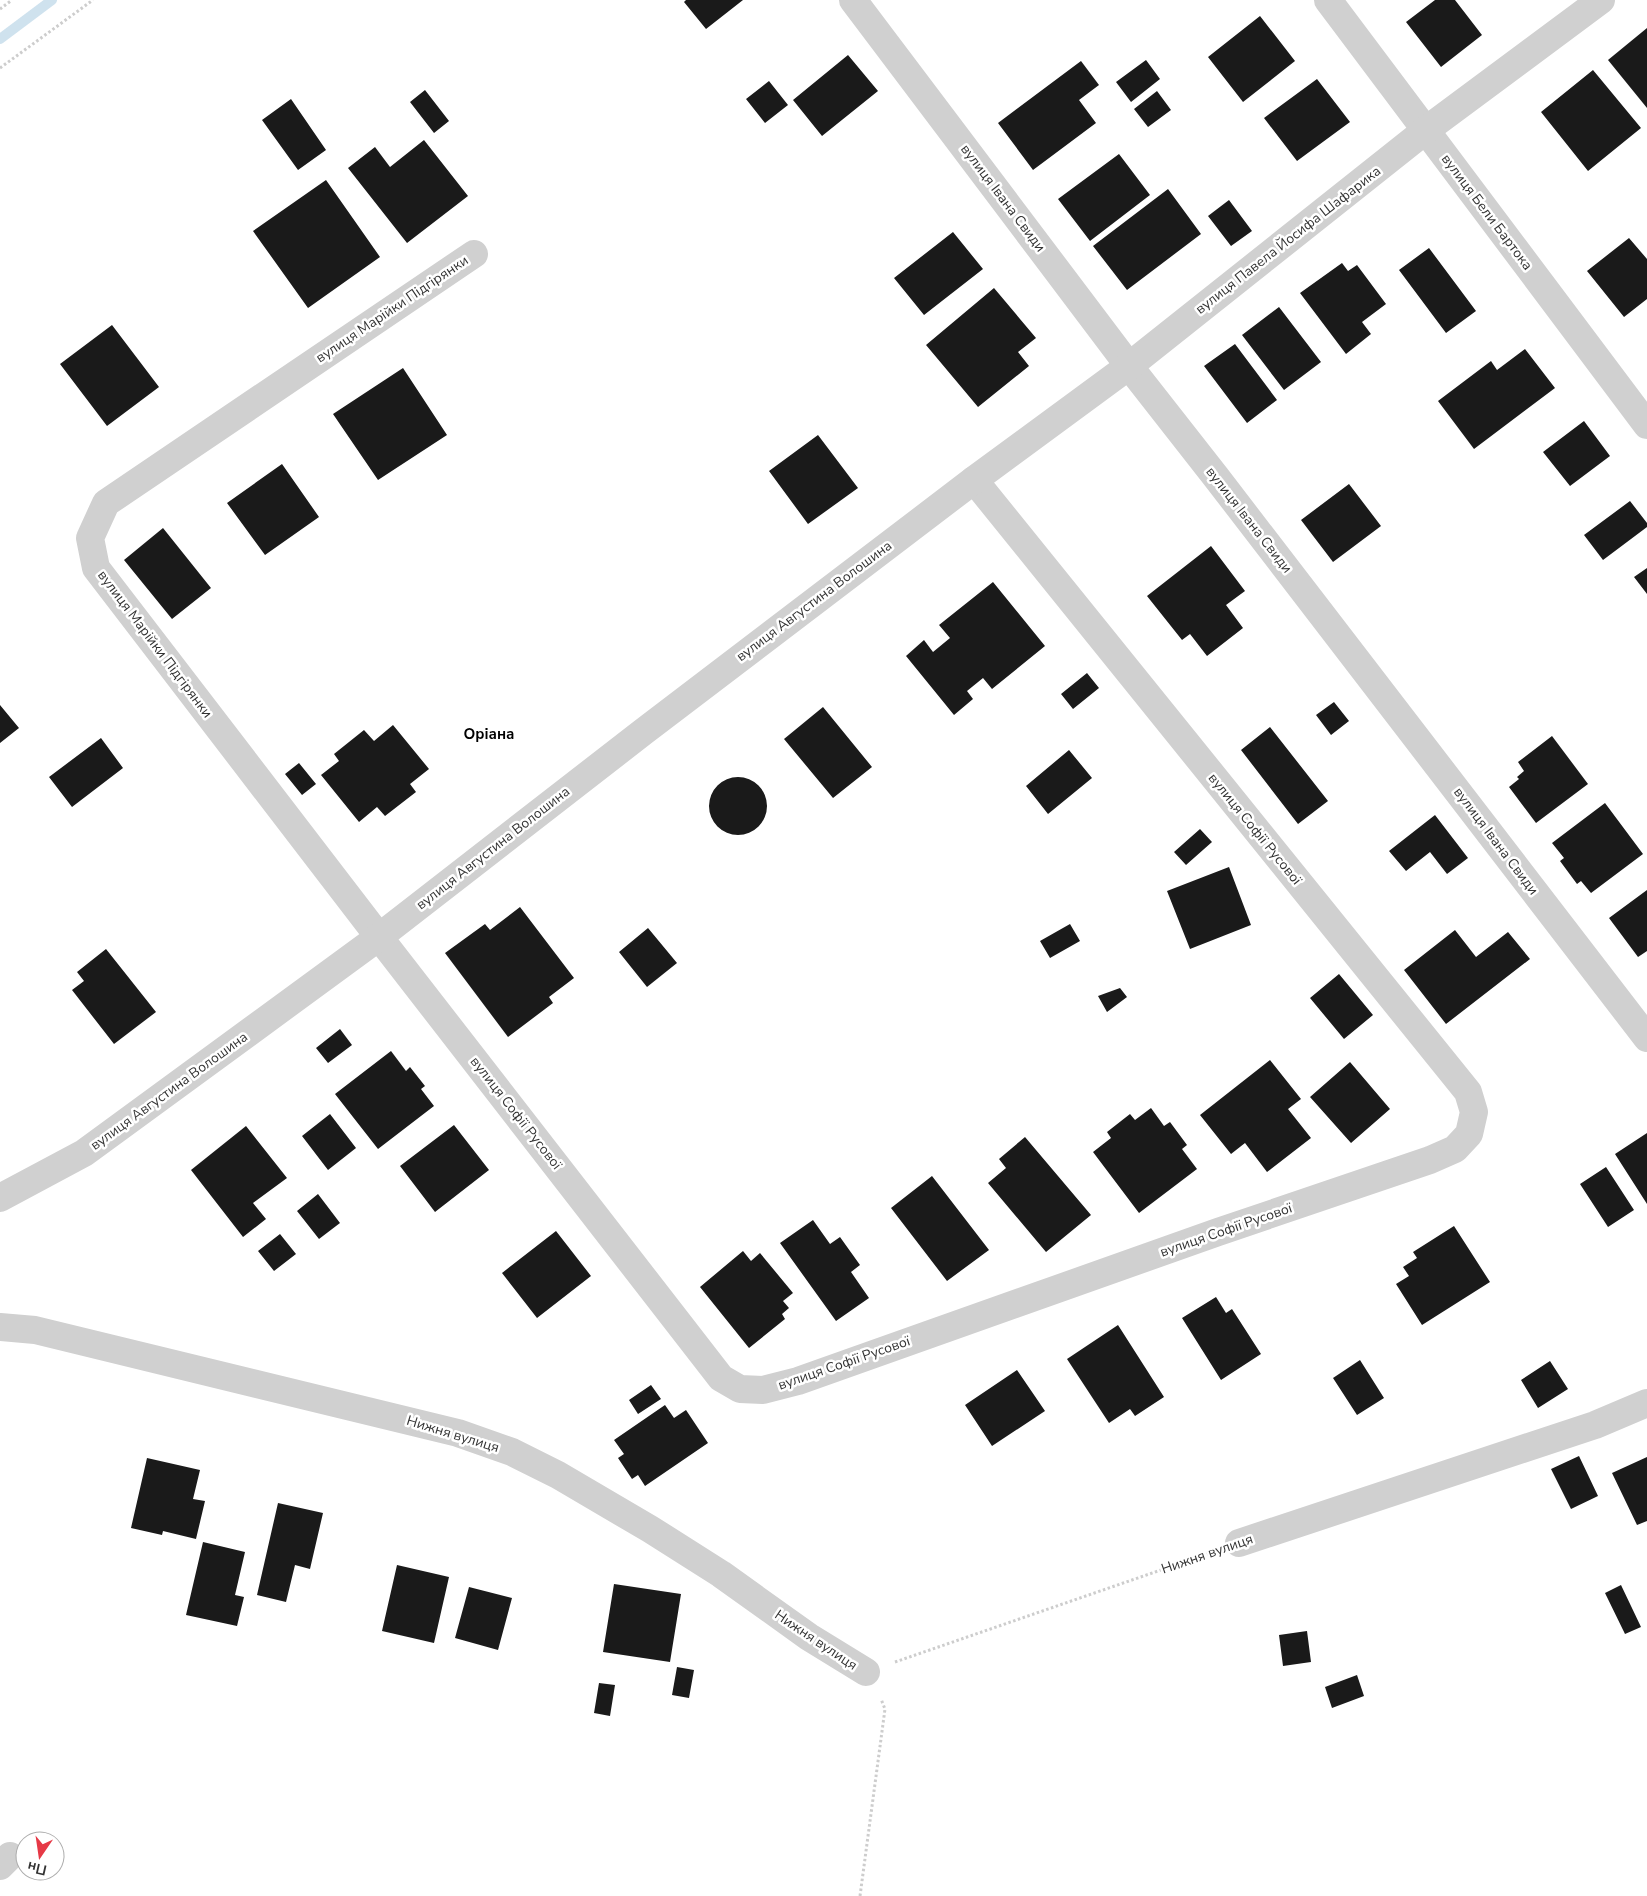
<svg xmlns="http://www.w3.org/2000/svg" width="1647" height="1896" font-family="'Nunito Sans',sans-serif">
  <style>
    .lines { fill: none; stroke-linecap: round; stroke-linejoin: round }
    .stream { stroke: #cfe2ee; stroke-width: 10 }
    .building { fill: #1a1a1a }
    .path { stroke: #cdcdcd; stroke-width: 3; stroke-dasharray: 2.5 2.5; stroke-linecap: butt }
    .minor { stroke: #d0d0d0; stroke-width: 28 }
    .tertiary { stroke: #d0d0d0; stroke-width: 28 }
    .labels { text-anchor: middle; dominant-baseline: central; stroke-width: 5; stroke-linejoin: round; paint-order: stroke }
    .street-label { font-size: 14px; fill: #333; stroke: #fff }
    .neighbourhood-label { font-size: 15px; font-weight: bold; fill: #000; stroke: #fff }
  </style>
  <rect width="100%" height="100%" fill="#fff"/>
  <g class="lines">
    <path class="stream" d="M0,39L52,0"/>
  </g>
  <path class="building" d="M686,0H743L706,29L684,2Z
    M1435,0H1455L1482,35L1441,67L1406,22Z
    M1260,16L1295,61L1243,102L1208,57Z
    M1647,28V108L1608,60Z
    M848,55L878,91L822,136L793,100Z
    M1146,60L1160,79L1131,102L1116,82Z
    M1081,61L1099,85L1079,100L1096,123L1033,170L998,123Z
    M1593,70L1641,128L1588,171L1541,112Z
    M1317,79L1350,122L1297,161L1264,118Z
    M769,81L788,105L765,123L746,99Z
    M425,90L449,121L434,133L410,102Z
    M1157,91L1171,110L1148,127L1134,109Z
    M291,99L326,150L298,170L262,120Z
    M424,140L468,196L407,243L348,168L375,147L390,167Z
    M1119,154L1150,195L1090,241L1058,199Z
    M326,180L380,257L308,308L253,231Z
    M1168,189L1201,234L1127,290L1093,246Z
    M1229,200L1252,231L1231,246L1208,216Z
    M953,232L983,269L924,315L894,278Z
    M1629,238L1647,259V299L1624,317L1587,271Z
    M1429,248L1476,311L1446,333L1399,270Z
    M1342,263L1348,271L1357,265L1386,304L1362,322L1371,334L1346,354L1300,293Z
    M994,288L1036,338L1018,352L1029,366L978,407L926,345Z
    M1279,307L1321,362L1284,390L1242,335Z
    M112,325L159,387L107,426L60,364Z
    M1235,344L1277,400L1247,423L1204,366Z
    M1525,349L1555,388L1474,449L1438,401L1491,361L1497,370Z
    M403,368L447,435L378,480L333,414Z
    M1584,421L1610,456L1570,486L1543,452Z
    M818,435L858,488L808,524L769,471Z
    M282,464L319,517L265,555L227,503Z
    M1349,484L1381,526L1333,562L1301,520Z
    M1630,501L1647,523V527L1603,560L1584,535Z
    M163,528L211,588L172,619L124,560Z
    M1211,546L1245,591L1226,605L1243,628L1207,656L1190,634L1182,640L1147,596Z
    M1647,568V594L1634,577Z
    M993,582L1045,646L992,689L983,678L967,691L973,699L954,715L906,656L924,640L933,652L950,638L939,625Z
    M1087,673L1099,688L1073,709L1061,694Z
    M1334,702L1349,721L1331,735L1316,715Z
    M0,705L19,728L0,743Z
    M823,707L872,767L833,798L784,739Z
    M393,725L429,769L410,784L416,792L385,816L377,807L359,822L321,775L339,761L334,754L364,730L374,741Z
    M1270,727L1328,801L1298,824L1241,750Z
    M1552,736L1588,784L1536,823L1509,787L1519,779L1517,777L1524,771L1518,762Z
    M101,738L123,768L72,807L49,777Z
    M1069,750L1092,778L1048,814L1026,786Z
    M299,763L316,784L302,795L285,774Z
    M709 806a29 29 0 1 1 58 0a29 29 0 1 1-58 0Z
    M1605,803L1643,854L1591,893L1581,881L1577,884L1560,861L1564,858L1552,843Z
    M1435,815L1468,858L1447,874L1430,852L1406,871L1389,851Z
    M1200,829L1212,842L1186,865L1174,852Z
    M1229,867L1251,925L1190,949L1167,891Z
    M1647,890V951L1638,957L1609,918Z
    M520,907L574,978L549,997L553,1003L508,1037L445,953L485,924L490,930Z
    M1070,924L1080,941L1050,958L1040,941Z
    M648,928L677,963L647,987L619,952Z
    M1455,930L1476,957L1508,932L1530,959L1446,1024L1404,970Z
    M106,949L156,1012L114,1044L72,990L84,981L77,972Z
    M1339,974L1373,1015L1344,1039L1310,998Z
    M1120,988L1127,997L1107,1012L1098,996Z
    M340,1029L352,1045L328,1063L316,1048Z
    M391,1051L406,1071L410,1067L425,1086L421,1089L434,1106L378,1149L335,1094Z
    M1270,1060L1301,1099L1288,1109L1311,1138L1267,1172L1245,1143L1231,1154L1200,1115Z
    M1350,1062L1390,1109L1351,1143L1310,1097Z
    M1151,1108L1164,1126L1170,1122L1187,1145L1182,1149L1197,1169L1139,1213L1093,1152L1111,1138L1107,1132L1130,1114L1135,1120Z
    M330,1114L356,1148L328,1170L302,1136Z
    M454,1125L489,1170L435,1212L400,1166Z
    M246,1126L287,1178L253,1203L266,1219L243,1237L191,1170Z
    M1647,1133V1204L1615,1154Z
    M1025,1137L1091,1215L1046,1252L988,1183L1006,1168L999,1159Z
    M1606,1167L1634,1210L1608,1227L1580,1184Z
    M932,1176L989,1250L947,1281L891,1208Z
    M318,1194L340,1223L319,1239L297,1211Z
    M813,1220L830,1244L840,1237L860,1265L851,1272L869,1298L836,1321L780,1243Z
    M1454,1226L1490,1282L1422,1325L1396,1284L1409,1276L1403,1267L1417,1258L1413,1252Z
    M556,1231L591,1276L537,1318L502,1273Z
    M280,1234L296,1254L274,1271L258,1251Z
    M743,1251L751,1261L760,1253L793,1293L783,1301L789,1308L782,1314L785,1319L749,1348L700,1287Z
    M1216,1297L1226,1313L1232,1309L1261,1354L1221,1380L1182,1318Z
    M1118,1325L1164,1397L1135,1416L1130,1409L1109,1423L1067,1359Z
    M1360,1360L1384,1398L1357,1415L1333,1378Z
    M1550,1361L1568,1389L1538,1408L1521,1380Z
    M1017,1370L1045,1411L992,1446L965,1405Z
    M651,1385L661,1399L638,1414L629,1400Z
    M665,1405L674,1418L686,1410L708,1443L645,1486L638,1475L632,1479L618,1458L624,1454L614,1440Z
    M1579,1456L1598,1496L1571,1509L1551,1469Z
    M1647,1457V1521L1637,1525L1612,1473Z
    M147,1458L200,1470L193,1499L205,1501L196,1539L163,1531L162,1535L131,1528Z
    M278,1503L323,1513L310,1569L295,1565L286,1602L257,1595Z
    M203,1542L245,1552L235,1595L244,1597L237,1626L186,1615Z
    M397,1565L449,1577L434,1643L382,1631Z
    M614,1584L681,1594L670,1662L603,1652Z
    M1621,1585L1641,1627L1625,1634L1605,1593Z
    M469,1587L512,1598L498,1650L455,1638Z
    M1307,1631L1311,1662L1283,1666L1279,1635Z
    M677,1667L694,1670L689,1698L672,1695Z
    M1357,1675L1364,1696L1332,1708L1325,1687Z
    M599,1683L615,1685L610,1716L594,1713Z"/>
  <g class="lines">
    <path class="path" d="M0,9L12,0
      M0,68L93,0
      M895,1662L1210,1553
      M860,1896L885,1709L881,1699"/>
    <path class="minor" d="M853,0L1129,366L1216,477L1647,1038
      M1328,0L1647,425
      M474,254L106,503L90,538L96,568L379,937L721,1378L740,1389L763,1390L798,1381L1218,1232L1430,1160L1455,1149L1469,1134L1474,1112L1468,1092L974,480
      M0,1327L35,1330L458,1433L512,1452L558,1475L650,1529L721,1574L809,1637L866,1672
      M1239,1543L1595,1425L1647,1403
      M0,1866L10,1856"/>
    <path class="tertiary" d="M0,1198L84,1153L379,937L643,732L974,480L1129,366L1426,130L1601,0"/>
  </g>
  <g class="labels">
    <g class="street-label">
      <text transform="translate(1003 198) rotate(53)">вулиця Івана Свиди</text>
      <text transform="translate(1487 212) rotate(53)">вулиця Бели Бартока</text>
      <text transform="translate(1288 240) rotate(-38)">вулиця Павела Йосифа Шафарика</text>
      <text transform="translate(392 309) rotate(-34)">вулиця Марійки Підгірянки</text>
      <text transform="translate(1249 520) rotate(52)">вулиця Івана Свиди</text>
      <text transform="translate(814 601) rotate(-37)">вулиця Августина Волошина</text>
      <text transform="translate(155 644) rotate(53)">вулиця Марійки Підгірянки</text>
      <text transform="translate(1255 829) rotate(51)">вулиця Софії Русової</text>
      <text transform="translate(1496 841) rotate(53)">вулиця Івана Свиди</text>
      <text transform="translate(493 848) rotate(-38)">вулиця Августина Волошина</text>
      <text transform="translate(169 1091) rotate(-36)">вулиця Августина Волошина</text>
      <text transform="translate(516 1113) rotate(52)">вулиця Софії Русової</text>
      <text transform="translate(1226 1230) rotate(-19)">вулиця Софії Русової</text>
      <text transform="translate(844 1363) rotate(-19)">вулиця Софії Русової</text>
      <text transform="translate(453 1434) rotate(17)">Нижня вулиця</text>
      <text transform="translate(1207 1554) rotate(-19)">Нижня вулиця</text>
      <text transform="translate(816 1640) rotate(34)">Нижня вулиця</text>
    </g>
    <g class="neighbourhood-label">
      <text x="489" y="734">Оріана</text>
    </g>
  </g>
  <g transform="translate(40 1856) rotate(193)"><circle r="24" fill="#ffffff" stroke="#adadad"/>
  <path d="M0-4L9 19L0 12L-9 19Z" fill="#e63946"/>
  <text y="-8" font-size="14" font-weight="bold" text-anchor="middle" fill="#333333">Пн</text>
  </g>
</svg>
